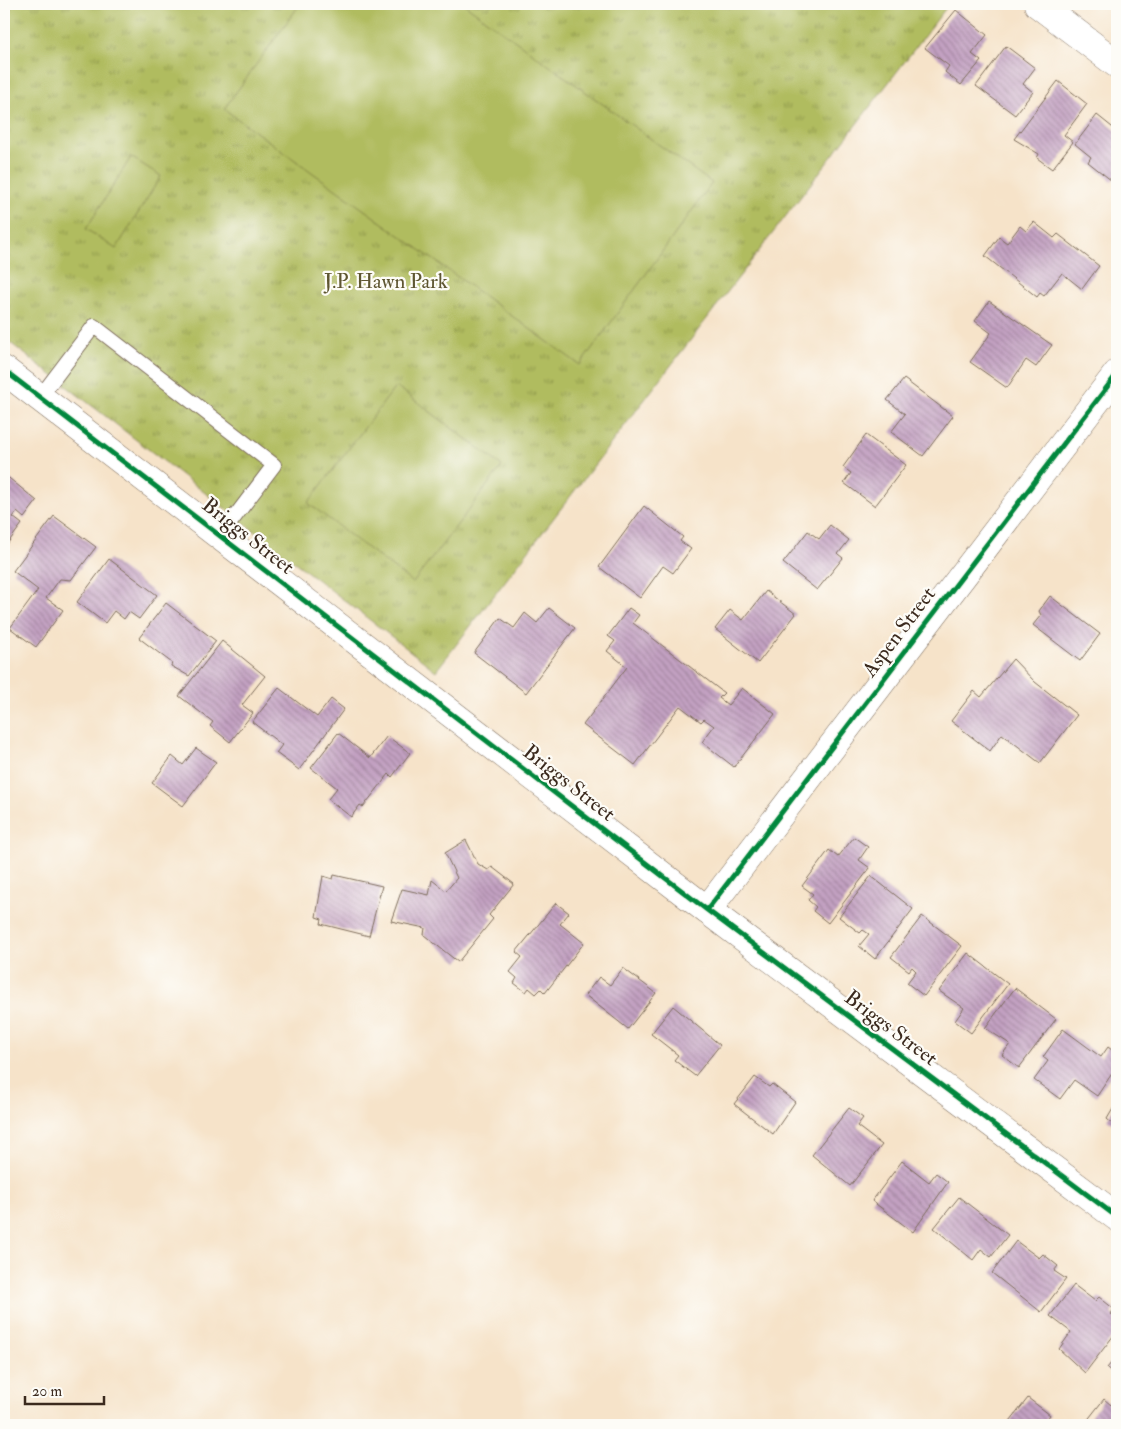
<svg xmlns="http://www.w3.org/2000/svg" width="1121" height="1429" font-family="'IM FELL Double Pica',serif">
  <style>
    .grass { fill: url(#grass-tufts); stroke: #76733e }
    .pitch { fill: #b0bc5e; stroke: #76733e }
    .building { fill: url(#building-back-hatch) }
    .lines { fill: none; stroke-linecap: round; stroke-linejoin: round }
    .service-casing { stroke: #7c6b5a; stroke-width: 16 }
    .minor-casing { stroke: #7c6b5a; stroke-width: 29 }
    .tertiary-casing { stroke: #7c6b5a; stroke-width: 29 }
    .service { stroke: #fff; stroke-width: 14 }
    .minor { stroke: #fff; stroke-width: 28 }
    .tertiary { stroke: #fff; stroke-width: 28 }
    .cycleway-casing { stroke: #fdfcf7; stroke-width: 8 }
    .cycleway { stroke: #00873e; stroke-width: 5 }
    .labels { text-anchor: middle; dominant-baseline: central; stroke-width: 4.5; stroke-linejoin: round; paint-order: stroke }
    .park-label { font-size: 21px; fill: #5e5631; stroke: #fdfcf7 }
    .street-label { font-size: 21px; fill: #3b2a1e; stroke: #fdfcf7 }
  </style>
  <defs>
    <pattern id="grass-tufts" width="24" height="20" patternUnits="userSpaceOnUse" patternTransform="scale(1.25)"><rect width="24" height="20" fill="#b0bc5e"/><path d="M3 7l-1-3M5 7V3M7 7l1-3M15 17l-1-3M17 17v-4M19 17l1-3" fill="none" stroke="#90994d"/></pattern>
    <pattern id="building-back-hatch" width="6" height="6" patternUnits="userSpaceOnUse" patternTransform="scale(1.25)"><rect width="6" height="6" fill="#c3a1c2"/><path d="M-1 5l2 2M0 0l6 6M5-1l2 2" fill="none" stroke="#a0839d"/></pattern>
  </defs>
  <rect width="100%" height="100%" fill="#fdfcf7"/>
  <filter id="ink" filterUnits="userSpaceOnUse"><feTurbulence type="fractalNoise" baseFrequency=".02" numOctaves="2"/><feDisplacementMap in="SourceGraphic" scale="10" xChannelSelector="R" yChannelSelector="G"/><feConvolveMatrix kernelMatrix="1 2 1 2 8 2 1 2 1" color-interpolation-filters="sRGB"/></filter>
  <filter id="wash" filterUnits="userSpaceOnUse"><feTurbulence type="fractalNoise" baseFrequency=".0096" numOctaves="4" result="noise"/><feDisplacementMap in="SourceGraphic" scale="20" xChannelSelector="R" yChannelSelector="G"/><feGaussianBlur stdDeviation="1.12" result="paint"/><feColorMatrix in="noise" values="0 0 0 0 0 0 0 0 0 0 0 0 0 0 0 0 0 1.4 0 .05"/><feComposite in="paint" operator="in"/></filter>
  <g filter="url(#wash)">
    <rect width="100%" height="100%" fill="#f6e3c9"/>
    <path class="grass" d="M14,4H949L436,671L4,338V18Z"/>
    <path class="pitch" d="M300,4H464L712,183L580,365L224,109Z
      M131,157L161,176L116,249L86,229Z
      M396,386L502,466L413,583L308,503Z"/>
    <g id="blocks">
      <path class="building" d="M956,10L987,35L972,54L981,61L961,85L945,72L949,66L925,48Z
        M1006,46L1035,68L1023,84L1033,92L1015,115L976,86Z
        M1058,81L1087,104L1064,135L1073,142L1052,169L1037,158L1039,154L1014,139Z
        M1097,115L1117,131L1115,136L1117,138V174L1112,181L1088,162L1091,157L1075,144Z
        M1034,222L1054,238L1058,234L1099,266L1082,289L1062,273L1044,296L1040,293L1037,297L985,256L999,237L1007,243L1020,226L1026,231Z
        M989,301L1052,345L1036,367L1026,360L1007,388L970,362L991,333L975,321Z
        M904,379L953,416L923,456L891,432L905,414L887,400Z
        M866,435L906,465L875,506L844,483L851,473L843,467Z
        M4,474L37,501L24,518L17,512L13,517L22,524L4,548Z
        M644,506L683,537L680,541L691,549L673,573L663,566L640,598L599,567Z
        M54,516L96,547L71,580L60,579L46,598L63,610L36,647L10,628L38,590L13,571Z
        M830,525L849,540L838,554L843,558L817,590L783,563L808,531L819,539Z
        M109,559L157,595L139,619L129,612L124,619L114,611L105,623L77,602Z
        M766,591L796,614L758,663L715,629L730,610L743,620Z
        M1050,596L1100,634L1080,661L1033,625L1041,615L1039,611Z
        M166,603L216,641L189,676L171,666L172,663L139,638Z
        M549,608L575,628L526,693L474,653L500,618L514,628L525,613L537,623Z
        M629,608L639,615L633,623L724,693L719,698L728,705L742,688L775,714L734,767L702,742L714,726L704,719L701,722L680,706L635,765L583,725L627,667L607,651L615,641L608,636Z
        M222,641L265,676L242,705L253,713L230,742L210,726L213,722L179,696Z
        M1013,659L1035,682L1077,715L1040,763L1002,734L990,751L951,721L974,691L981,697Z
        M279,688L317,717L331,699L344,709L299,770L276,753L282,745L252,722Z
        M338,733L370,758L387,736L410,753L392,777L389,774L363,807L360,805L351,817L328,799L337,788L311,768Z
        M196,748L216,762L183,806L152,783L172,756L183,765Z
        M854,837L868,847L859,860L870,868L828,923L813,911L816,907L808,900L813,894L802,886L829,850L838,857Z
        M466,840L478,864L488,870L492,867L514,884L489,915L493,919L458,962L424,935L425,928L391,921L402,889L429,895L432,880L446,891L457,878L445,853Z
        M334,875L382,886L369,936L321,924L322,919L316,917L323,876L333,879Z
        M871,876L913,909L875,959L859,946L869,934L863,930L860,933L839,917Z
        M556,903L569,913L560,924L584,943L545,993L541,989L536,994L529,988L526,992L514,983L517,978L510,972L522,957L516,952Z
        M922,916L962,946L924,996L907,983L916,971L912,967L909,971L891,957Z
        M968,953L1008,984L971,1033L955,1021L964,1008L939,991Z
        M623,968L656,993L628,1029L585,995L599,977L610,985Z
        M1015,988L1056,1019L1019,1068L1002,1055L1010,1044L985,1028Z
        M673,1006L720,1045L695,1076L674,1060L678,1055L651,1034Z
        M1063,1029L1101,1057L1108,1047L1117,1054V1066L1097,1096L1074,1080L1060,1099L1034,1080L1048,1061L1043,1057Z
        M755,1077L769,1087L772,1084L795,1102L773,1134L734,1104Z
        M1117,1102V1128L1107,1119Z
        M849,1108L863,1118L857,1126L882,1145L850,1186L812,1155Z
        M902,1161L929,1182L936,1173L948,1182L913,1232L872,1201Z
        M959,1197L1008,1235L991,1257L981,1249L973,1260L934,1228Z
        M1016,1241L1039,1258L1043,1254L1058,1266L1054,1271L1066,1279L1041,1312L992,1273Z
        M1074,1285L1095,1301L1099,1297L1114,1309L1111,1314L1117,1318V1331L1085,1373L1059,1349L1071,1332L1050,1316Z
        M1117,1356V1376L1107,1368Z
        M1117,1397V1425H1090L1086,1422L1104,1399L1111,1405Z
        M1028,1398L1050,1415L1042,1425H1007Z"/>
    </g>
  </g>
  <g filter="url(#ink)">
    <use href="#blocks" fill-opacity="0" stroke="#7c6b5a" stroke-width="1"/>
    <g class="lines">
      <defs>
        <path id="service" d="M40,397L94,326L274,465L221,535"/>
        <path id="minor" d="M1038,4L1117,64
          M707,910L1117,374"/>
        <path id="tertiary" d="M4,370L707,910L1117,1217"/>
      </defs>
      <use href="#service" class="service-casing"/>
      <use href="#minor" class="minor-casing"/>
      <use href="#tertiary" class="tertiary-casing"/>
      <use href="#service" class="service"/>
      <use href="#minor" class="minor"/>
      <use href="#tertiary" class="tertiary"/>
      <defs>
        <path id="cycleway" d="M4,370L707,910L1117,1217
          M707,910L1117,374"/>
      </defs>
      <use href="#cycleway" class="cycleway-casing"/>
      <use href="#cycleway" class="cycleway"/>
    </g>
  </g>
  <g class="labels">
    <g class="park-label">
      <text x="386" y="281">J.P. Hawn Park</text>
    </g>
    <g class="street-label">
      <text transform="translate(248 536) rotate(38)">Briggs Street</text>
      <text transform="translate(899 632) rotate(-53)">Aspen Street</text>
      <text transform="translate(569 783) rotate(38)">Briggs Street</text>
      <text transform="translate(891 1028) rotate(37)">Briggs Street</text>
    </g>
  </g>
  <rect width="1121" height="1429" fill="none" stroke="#fdfcf7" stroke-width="20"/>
  <path d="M25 1396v8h79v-8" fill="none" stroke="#3b2a1e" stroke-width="2.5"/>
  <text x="32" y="1396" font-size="15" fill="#3b2a1e" stroke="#fdfcf7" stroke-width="4" paint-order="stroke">20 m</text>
</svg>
